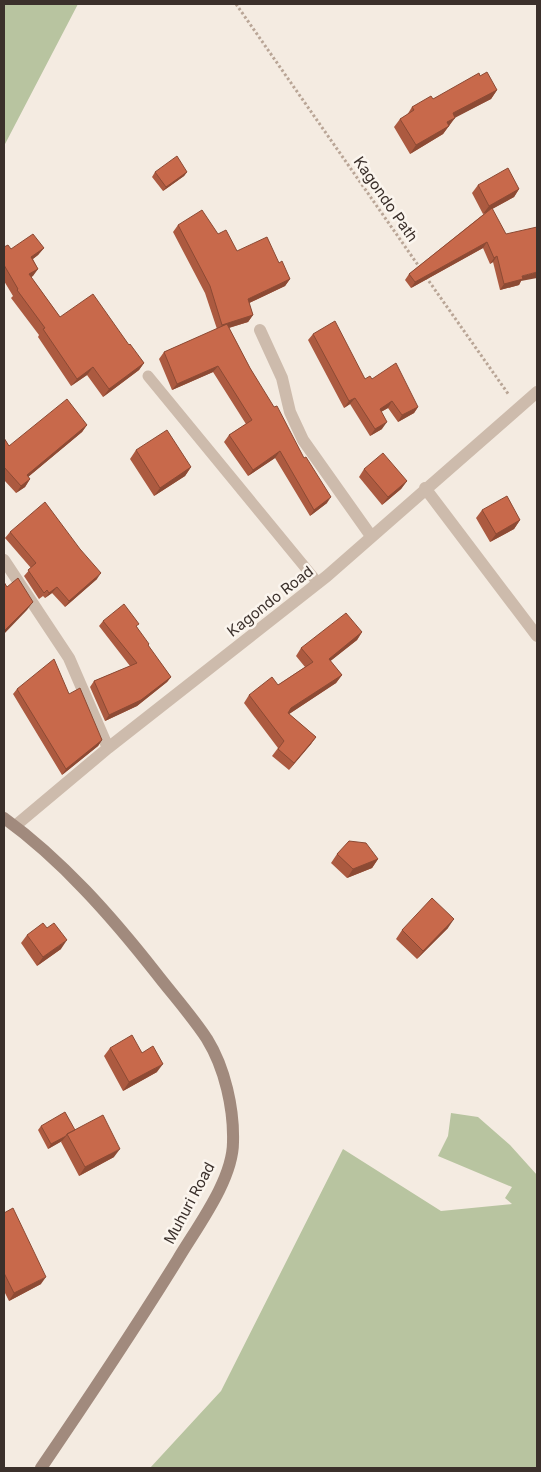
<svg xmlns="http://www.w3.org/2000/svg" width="541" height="1472" font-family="Inter,sans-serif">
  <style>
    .green { fill: #b8c4a0 }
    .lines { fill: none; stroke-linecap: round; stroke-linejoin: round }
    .path { stroke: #b9a596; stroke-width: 3; stroke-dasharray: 2.5 2.5; stroke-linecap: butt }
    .lane { stroke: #cdbbac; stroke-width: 11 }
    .street { stroke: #cdbbac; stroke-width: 12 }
    .secondary { stroke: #a18a7d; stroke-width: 12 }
    .wall { fill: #ac5a40 }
    .shaded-wall { fill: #8c4a34 }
    .building { fill: #c8694b; stroke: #8c4a34 }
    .labels { text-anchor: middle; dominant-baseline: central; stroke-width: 5; stroke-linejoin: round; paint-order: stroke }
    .street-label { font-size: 15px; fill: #3b302b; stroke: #fbf5ee }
  </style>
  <rect width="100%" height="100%" fill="#f4ebe1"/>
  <path class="green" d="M4,4H78L4,146Z
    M451,1113L478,1117L510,1145L537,1175V1468H150L221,1391L343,1149L441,1211L512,1204L505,1198L512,1187L438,1156L448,1136Z"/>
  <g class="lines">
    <path class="path" d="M236,4L420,268
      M426,277L509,395"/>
    <path class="lane" d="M148,376L318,583"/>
    <path class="street" d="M260,330L282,378L290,412L303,440L371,536
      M425,488L537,636
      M4,560L69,658L108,748
      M15,826L108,748L327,576L537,392"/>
    <path class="secondary" d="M4,818C62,860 112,917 156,973C173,995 192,1016 207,1039C225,1068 234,1109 233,1142C233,1180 197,1227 178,1259C134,1330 88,1399 41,1468"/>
  </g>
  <path class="wall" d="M480,76L497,90L491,99L455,117L443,134L410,154L394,127L400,119L407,115L412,107L433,99Z
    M155,172H187L184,176L163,191L152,177Z
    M478,185L519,189L514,197L492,209L521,281L519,285L500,290L493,262L490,264L483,248L411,288L405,280L409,274L485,213L483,214L472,193Z
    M178,225L218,234L237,251L279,263L290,279L285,286L249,303L253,315L248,322L229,328L250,368L327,503L310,516L275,458L248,476L224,442L229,435L246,424L213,372L172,390L159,359L164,352L217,329L205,293L173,232Z
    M4,247L11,249L44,248L38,255L33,259L38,269L31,277L60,317L129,345L144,363L139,370L103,397L87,375L71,386L38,337L39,335L11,298L13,296L4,281Z
    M313,334L365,379H372L418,407L414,413L398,422L388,408L381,412L382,429L370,436L350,404L344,408L308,340Z
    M87,425L82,432L28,477L30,479L25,487L16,493L4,480V438L9,446Z
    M136,450L191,467L185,476L154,496L130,459Z
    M364,469L407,481L401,489L382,505L359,477Z
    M482,510L520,520L514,529L490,542L476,518Z
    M10,532L97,579L65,607L52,593L45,598L43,596L39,599L24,576L31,568L5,538Z
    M103,621L137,627L148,646L171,677L167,682L137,706L105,721L90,687L94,681L130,666L99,626Z
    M362,632L357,640L330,661L342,675L336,683L289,714L316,737L311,744L289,770L272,756L278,748L244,703L249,695L278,685L305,667L296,656L301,648Z
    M17,689L69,694L102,740L98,746L62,775L13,694Z
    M337,854L378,859L372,868L347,878L331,863Z
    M448,928L417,959L396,939L402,930Z
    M27,935L61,949L37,966L21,943Z
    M110,1048L142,1053L157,1072L123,1091L104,1056Z
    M41,1126L75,1130L114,1157L79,1176L61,1142L62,1141L48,1149L38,1130Z
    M4,1213L41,1284L9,1301L4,1291Z"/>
  <path class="shaded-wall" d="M497,90L491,99L447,122L453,113Z
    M455,118L443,134L410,154L416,145L447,122Z
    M187,172L184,176L163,191L166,187Z
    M519,189L514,197L483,214L489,206Z
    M487,242L483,248L411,288L415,282Z
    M44,248L38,255L26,264L31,257Z
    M497,256L493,262L490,264L494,258Z
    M38,269L33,276L24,282L29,274Z
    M537,272V278L521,281L519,285L500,290L504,284L522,276Z
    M290,279L285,286L243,306L248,299Z
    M253,315L248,322L218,331L222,325Z
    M144,363L139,370L103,397L109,389Z
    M218,366L213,372L172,390L177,384Z
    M93,367L87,375L71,386L77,379Z
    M355,398L350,404L344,408L349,401Z
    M392,401L388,408L375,415L380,409Z
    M418,407L414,413L398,422L402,415Z
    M387,422L382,429L370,436L375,429Z
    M87,425L82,432L22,482L27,475Z
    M280,451L275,458L248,476L253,470Z
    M191,467L185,476L154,496L160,488Z
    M30,479L25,487L16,493L21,486Z
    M407,481L401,489L382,505L388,497Z
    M331,497L327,503L310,516L314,510Z
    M520,520L514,529L490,542L496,534Z
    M101,573L97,579L65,607L69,601Z
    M57,587L52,593L45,598L49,593Z
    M33,602L27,610L4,634V631Z
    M362,632L357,640L323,667L329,659Z
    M342,675L336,683L286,716L291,708Z
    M171,677L167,682L137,706L105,721L109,715Z
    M316,737L311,744L289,770L294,763Z
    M102,740L98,746L62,775L66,769Z
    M378,859L372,868L347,878L353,869Z
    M454,919L448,928L417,959L423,951Z
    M67,940L61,949L37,966L43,957Z
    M163,1064L157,1072L123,1091L129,1082Z
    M66,1136L62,1141L48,1149L51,1144Z
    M120,1149L114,1157L79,1176L85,1167Z
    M46,1277L41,1284L9,1301L14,1293Z"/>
  <path class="building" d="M487,72L497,90L453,113L455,118L447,122L449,126L416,145L400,119L414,110L412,107L431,96L433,99L479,73L480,76Z
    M177,156L187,172L166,187L155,172Z
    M508,168L519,189L489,206L478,185Z
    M492,208L506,234L537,227V272L522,276L523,279L504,284L497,256L494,258L487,242L415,282L409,274Z
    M202,210L218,234L226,230L237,251L267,237L279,263L282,261L290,279L248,299L253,315L222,325L210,286L178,225Z
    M33,234L44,248L31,257L38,269L29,274L60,317L93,294L129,345L130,344L144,363L109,389L93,367L77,379L43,329L45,328L17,290L18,289L4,265V247L8,245L11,249Z
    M335,321L365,379L370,376L372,379L396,363L418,407L402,415L392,401L380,409L387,422L375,429L355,398L349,401L313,334Z
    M227,324L250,368L274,407L277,406L304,458L306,457L331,497L314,510L280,451L253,470L229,435L252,420L218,366L177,384L164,352Z
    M67,399L87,425L27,475L30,479L21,486L4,467V438L9,446Z
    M167,430L191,467L160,488L136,450Z
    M383,453L407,481L388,497L364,469Z
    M507,496L520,520L496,534L482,510Z
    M45,502L80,549L101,573L69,601L57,587L49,593L47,590L44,593L28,570L36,563L10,532Z
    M18,578L33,602L4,631V582L7,587Z
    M124,604L139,624L136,626L149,644L148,645L171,677L141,700L109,715L94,681L137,663L103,621Z
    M346,613L362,632L329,659L342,675L291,708L288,713L316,737L294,763L278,749L284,741L249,695L272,677L278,685L313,662L301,648Z
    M54,659L69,694L80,688L102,740L66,769L17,689Z
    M349,841L366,843L378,859L353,869L337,854Z
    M432,898L454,919L423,951L402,930Z
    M43,923L47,928L54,923L67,940L43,957L27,935Z
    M132,1035L142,1053L153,1046L163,1064L129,1082L110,1048Z
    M65,1112L75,1130L67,1134L66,1136L51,1144L41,1126Z
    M103,1115L120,1149L85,1167L67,1134Z
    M13,1208L46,1277L14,1293L4,1273V1213Z"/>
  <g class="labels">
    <g class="street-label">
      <text transform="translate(386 199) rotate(55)">Kagondo Path</text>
      <text transform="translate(270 601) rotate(-38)">Kagondo Road</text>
      <text transform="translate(189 1203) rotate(-62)">Muhuri Road</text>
    </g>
  </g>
  <rect width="541" height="1472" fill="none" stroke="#3b302b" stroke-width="10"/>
</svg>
